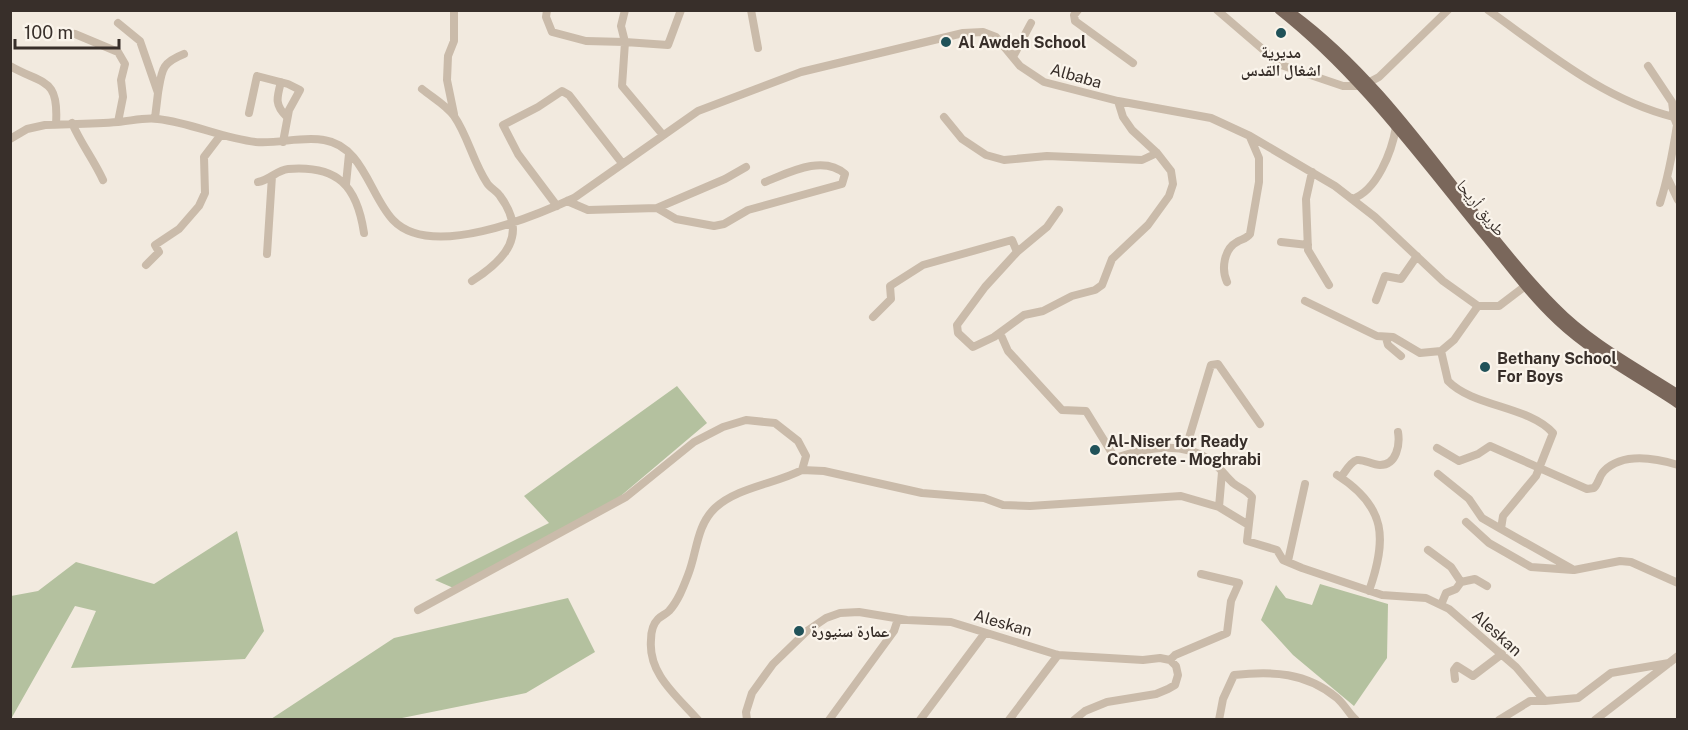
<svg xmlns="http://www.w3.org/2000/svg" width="1688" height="730" font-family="'Public Sans','Noto Naskh Arabic',sans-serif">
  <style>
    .green { fill: #b4c19f }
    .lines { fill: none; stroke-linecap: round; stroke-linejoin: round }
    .minor { stroke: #cabbaa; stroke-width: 8 }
    .major { stroke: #7a675b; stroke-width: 9 }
    .poi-dot { fill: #205259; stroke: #faf4eb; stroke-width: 2 }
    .labels { text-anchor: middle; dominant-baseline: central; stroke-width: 4.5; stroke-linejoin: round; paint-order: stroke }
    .poi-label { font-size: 16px; font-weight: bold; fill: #382f2a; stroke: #faf4eb; text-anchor: start }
    .street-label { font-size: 16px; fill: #382f2a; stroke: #faf4eb }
  </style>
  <rect width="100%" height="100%" fill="#f2eadf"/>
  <path class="green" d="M677,386L707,423L597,516L458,590L435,580L549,523L524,496Z
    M237,531L264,631L245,659L71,668L96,611L75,606L11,719V596L38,591L76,562L154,584Z
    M1320,584L1388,604L1387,658L1354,706L1293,655L1261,620L1276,585L1286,598L1312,605Z
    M568,598L595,652L526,693L397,719H271L394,638Z"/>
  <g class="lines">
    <path class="minor" d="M454,10V41L448,56L447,80L454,114
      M547,10L546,17L552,32L586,41L625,42L621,26L625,10
      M751,10L758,48
      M1078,10L1074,15L1075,21L1133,63
      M1217,10L1281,65L1343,86H1362L1379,77L1448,10
      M1488,10C1546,51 1604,100 1674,117L1677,125C1673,151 1668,178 1660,203
      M118,23L140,41L158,93L155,118
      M75,34L118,52L125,64L121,80L123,97L118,122
      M1013,57L1031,23
      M10,66C43,85 59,77 56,124
      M1648,66L1672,102L1674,117
      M281,82C277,97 274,105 287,117
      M422,89C433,98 446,105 454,116C468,136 473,162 487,183C490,188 497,191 500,196C529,235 505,260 472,281
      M158,93C162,70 161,63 184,54
      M249,113L257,76L288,84L300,90L289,110L283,142
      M944,117L962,139L986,155L1004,160L1047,156L1142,160L1157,153
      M72,123C81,144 94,160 103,180
      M663,135L622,86L625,42L668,45L681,10
      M10,139L27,129L45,125C69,124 93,124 118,122C131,121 145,117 158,119C192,123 222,138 256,142C278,144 302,136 324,140C363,146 370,196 393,220C431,260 533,217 574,198L698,111L801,72L963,33L983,32L996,37L1020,66L1044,82L1118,101L1211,118L1250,136L1335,186L1375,217L1443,281L1478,306H1499L1528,284
      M1312,172L1306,199L1308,250L1329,285
      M1668,179L1678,200
      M258,182C270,180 277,170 288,169C338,165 357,186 364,233
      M346,184L349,154
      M1352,199C1377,191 1392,151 1396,127
      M567,201L588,210L657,208L676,219L714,226L724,224L748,210L842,184L845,174C823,154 788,173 765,182
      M557,206L518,154L503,125L538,107L562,91L569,95L622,163
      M657,208L725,179L746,167
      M1281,242L1308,245
      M1017,252L1047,227L1059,210
      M267,254L272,176
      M146,265L159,252L155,245L179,229L199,206L205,193L204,157L220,136
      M1227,282C1221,269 1224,249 1237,242C1242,239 1246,239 1250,234L1259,182V158L1250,137
      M1376,300L1385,276L1401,279L1417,256
      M1305,301L1377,336L1393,337L1420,353L1441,351
      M1478,306L1454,340L1441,351L1448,381C1473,407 1529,406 1553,433L1536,476L1503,516L1501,529L1574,570L1620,561L1631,562L1678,583
      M873,317L891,299L890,286L923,265L1012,240L1017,252L985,287L957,325L958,333L973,347L994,337L1024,315L1043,311L1072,296L1095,290L1102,285L1112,259L1148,225L1169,196L1173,184L1171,171L1157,153L1132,130L1123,117L1118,101
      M1000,333L1008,351L1062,410L1086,411L1115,458C1146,448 1181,440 1210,460C1219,466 1225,476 1233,483C1239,488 1247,490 1252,497L1247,541L1277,550L1283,560L1302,568L1382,595L1426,598L1449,609L1516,667L1545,701L1578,698L1611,673L1669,663
      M1386,338L1388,345L1401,356
      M1186,448L1211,365L1218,364L1260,424
      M1437,448L1459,461L1478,454L1490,446L1587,489L1594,488C1599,483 1599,476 1604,471C1623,452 1655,458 1678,465
      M802,470L824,471L922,493L984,498L1003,505L1030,506L1181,496L1219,507L1247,524
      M1438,474L1469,499L1482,518L1501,529
      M1337,475C1387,507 1387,539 1369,591
      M1341,477C1345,472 1350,462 1357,460C1364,459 1372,465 1380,465C1397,465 1400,444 1398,432
      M1219,507L1222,472
      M1466,522L1489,543L1531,567L1573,570
      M1428,550L1451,567L1461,582
      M1288,561L1305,484
      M1441,605L1446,593L1456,589L1461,582L1475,579L1487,586
      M418,610L626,497L694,442L723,427L746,420L775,423L798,441L806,456L802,470C775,484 738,487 715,508C696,526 697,553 688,575C683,588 678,601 669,611C666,614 661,616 658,619C653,624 651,633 651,640C648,674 677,696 698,720
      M1170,660L1175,655L1227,633L1231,601L1239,583L1201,574
      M1455,679L1454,670L1457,666L1473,676L1502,654
      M747,720L746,712L752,693L773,664L807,631L826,618L840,613L859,612L907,620L951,622L1058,655L1143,660L1160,658L1170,660L1176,666L1178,675L1175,685L1168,689L1156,694L1107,702L1085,711L1074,720
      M829,720L894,631L898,619
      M920,720L985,633
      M1009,720L1058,655
      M1219,720L1223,699L1234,675C1272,671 1306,672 1337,698C1345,705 1349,714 1356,720
      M1499,720L1530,701H1545
      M1595,720L1678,656"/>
    <path class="major" d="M1279,10C1360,74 1419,156 1484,235C1508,264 1530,295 1558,321C1593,354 1638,377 1678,404
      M1292,13C1399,92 1463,213 1555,307C1590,343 1636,367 1678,394"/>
  </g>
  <g class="poi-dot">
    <circle cx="1281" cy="33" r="6"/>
    <circle cx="946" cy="42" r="6"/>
    <circle cx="1485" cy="367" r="6"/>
    <circle cx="1095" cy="450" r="6"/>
    <circle cx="799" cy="631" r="6"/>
  </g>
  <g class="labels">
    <g class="poi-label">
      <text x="958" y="42">Al Awdeh School</text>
      <text x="1281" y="52" text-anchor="middle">مديرية<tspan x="1281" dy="18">اشغال القدس</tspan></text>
      <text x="1497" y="358">Bethany School<tspan x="1497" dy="18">For Boys</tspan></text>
      <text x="1107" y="441">Al-Niser for Ready<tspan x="1107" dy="18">Concrete - Moghrabi</tspan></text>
      <text x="811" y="631">عمارة سنيورة</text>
    </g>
    <g class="street-label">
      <text transform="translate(1076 76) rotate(16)">Albaba</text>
      <text transform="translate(1481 208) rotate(51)">طريق أريحا</text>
      <text transform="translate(1003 623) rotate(16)">Aleskan</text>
      <text transform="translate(1497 633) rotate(42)">Aleskan</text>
    </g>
  </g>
  <rect width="1688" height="730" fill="none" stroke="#382f2a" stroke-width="24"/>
  <path d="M15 39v9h104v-9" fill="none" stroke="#382f2a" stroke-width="3"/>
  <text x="24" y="39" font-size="18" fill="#382f2a" stroke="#faf4eb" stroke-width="4.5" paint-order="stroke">100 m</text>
</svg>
